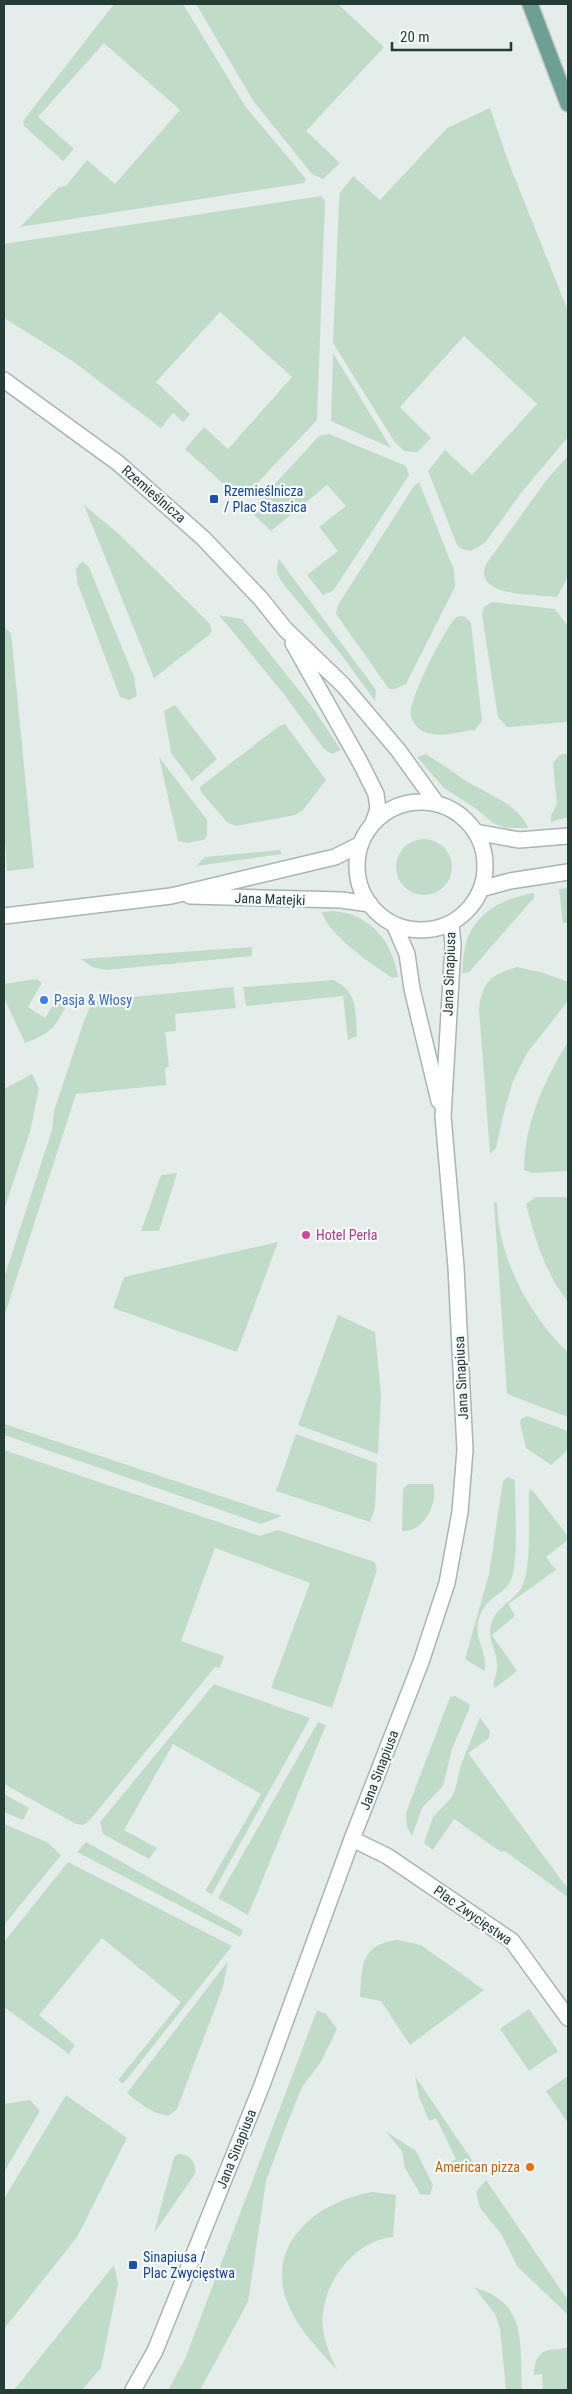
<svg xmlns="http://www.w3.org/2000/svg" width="572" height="2394" font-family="'Roboto Condensed',sans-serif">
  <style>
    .green { fill: #c0dcc8 }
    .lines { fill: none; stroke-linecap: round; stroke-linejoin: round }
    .minor-casing { stroke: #a8b5b1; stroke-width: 18 }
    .major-casing { stroke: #c2c9c7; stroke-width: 18 }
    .minor { stroke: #fff; stroke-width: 15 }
    .major { stroke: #6d9f93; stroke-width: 15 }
    .transit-dot { fill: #1a4fb4; stroke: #f5faf8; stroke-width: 2 }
    .shop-dot { fill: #3f7fe0; stroke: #f5faf8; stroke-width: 2 }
    .hotel-dot { fill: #d1479c; stroke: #f5faf8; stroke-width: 2 }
    .food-dot { fill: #e8710a; stroke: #f5faf8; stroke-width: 2 }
    .labels { text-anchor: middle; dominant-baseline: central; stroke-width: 4.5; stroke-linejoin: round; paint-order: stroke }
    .transit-label { font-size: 14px; fill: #164399; stroke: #f5faf8; text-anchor: start }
    .street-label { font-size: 14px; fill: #253d37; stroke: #f5faf8 }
    .shop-label { font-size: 14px; fill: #366cbe; stroke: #f5faf8; text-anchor: start }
    .hotel-label { font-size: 14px; fill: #b23c85; stroke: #f5faf8; text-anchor: start }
    .food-label { font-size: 14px; fill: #c56008; stroke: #f5faf8; text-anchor: end }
  </style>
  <rect width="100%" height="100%" fill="#e5edea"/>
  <path class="green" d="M114,4H183L245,106L306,179L304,183L20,227L59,187L66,186L87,160L115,184L180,110L104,43L38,117L74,149L63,161L24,126L23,121Z
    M196,4H338L384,47L306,131L340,163L323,179L312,174L254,102Z
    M490,108L508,161L568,311V437L521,493L485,543L471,551L462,549L457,545L428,471L445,450L472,475L537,404L464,336L400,407L431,438L417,452L404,451L394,441L333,343L339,202L340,193L353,176L380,200L447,128Z
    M321,196L325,201L317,420L243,498H239L185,449L204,427L228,449L292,377L220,312L156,382L190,414L183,422L173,413L161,428L71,360L4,318V244Z
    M333,353L391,448L331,421Z
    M329,434L406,466L409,475L333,591L323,595L307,575L338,551L319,527L346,506L327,485L271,531L250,511L319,436Z
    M568,456V576L557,597C537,594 472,598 486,564L548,478Z
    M419,482L454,570L455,587L406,684L395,689H389L336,614L338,605L414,486Z
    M84,505L119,534L210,624L212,631L209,635L154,678Z
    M279,559L376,690L375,701L340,653L281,581C276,573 276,568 279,559Z
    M82,561L89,567L134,677L137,696L129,700L120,697L77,582L76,569Z
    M492,602L555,609L568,626V722L507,727L498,717L482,615L484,607Z
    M219,615L242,619L313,708L341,750L332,754L324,749L283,693Z
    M462,616L467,618L471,623L482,721L475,730C460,732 439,738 425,732C418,730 412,722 411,715C408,700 445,629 456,617Z
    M4,627L11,633L34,868L7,871L4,825Z
    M175,705L217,759L192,781L171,753L164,711Z
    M285,724L326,780L303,810L295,815L236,826L227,822L201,792L200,787L279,726Z
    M426,754C441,763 454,773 468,782C487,794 520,805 528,828H505L493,823L475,808L444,788L417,757Z
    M561,754H568V817L551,822V815L557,804L553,763Z
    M159,757L207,820V835L204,840L187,843L178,841Z
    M396 867a28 28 0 1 1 56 0a28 28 0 1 1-56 0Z
    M280,850L282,854L196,866L205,857Z
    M568,888V923H563L559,889Z
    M534,893V898L469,972L462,973C463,963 463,953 466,943C474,913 506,897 534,893Z
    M333,911C371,914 392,941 398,977L392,978C373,965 327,934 322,912Z
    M252,947V956L106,970L92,967L81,959Z
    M517,967L543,973L568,982V1001L527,1053L513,1081L503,1116L496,1148L490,1154L479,1009C482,982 491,975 517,967Z
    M37,979L42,983L28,1007L45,1018L60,994L68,1002C55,1028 53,1032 25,1043L4,998V984Z
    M333,980C359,992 355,1011 357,1036L348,1040L343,996L246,1006L243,987Z
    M233,987L236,1008L175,1014L176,1031L165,1032L169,1067L165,1068L166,1085L76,1094L4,1317V1278L52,1130L54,1111L85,1018L93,1001Z
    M568,1042V1171L533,1173L524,1170C524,1125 544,1080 568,1042Z
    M32,1074L39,1088L30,1132L4,1210V1089Z
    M177,1173L159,1231H141L161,1175Z
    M536,1197H568V1302C545,1273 535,1239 526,1204Z
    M494,1202L497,1203C498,1257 529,1316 568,1352V1417L507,1394Z
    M278,1242L237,1352L113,1308L124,1277Z
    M338,1315L375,1332L381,1395L378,1454L298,1425Z
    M527,1416L568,1431V1450L551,1465L526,1448L520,1423L521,1419Z
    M4,1424L269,1512L282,1516L261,1524L4,1435Z
    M296,1434L377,1463L375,1508L370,1522L276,1491Z
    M4,1450L260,1536L278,1530L375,1562L377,1570L332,1708L271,1688L310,1583L215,1548L181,1641L224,1656L220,1668L215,1667L89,1821L83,1825L76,1824L4,1784Z
    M508,1477L515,1480C515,1503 519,1561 511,1580C504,1596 485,1595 478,1622C474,1640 489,1654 484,1671L465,1659L489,1574L503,1481Z
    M408,1484H433C439,1503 423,1533 402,1531L403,1489Z
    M529,1489L533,1491L567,1535L568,1540L546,1557L556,1570L508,1604L515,1616L492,1635L517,1671L495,1688L493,1684C505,1654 486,1647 491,1625C495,1606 517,1601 523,1584C532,1561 528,1514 529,1489Z
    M214,1684L310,1718L212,1894L205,1891L261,1794L173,1744L124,1830L157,1848L149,1859L103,1834L100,1822Z
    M455,1696L469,1704L470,1707L452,1749L443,1786L422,1808L412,1836L407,1827L406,1813L450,1697Z
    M480,1717L490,1731L489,1738L468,1753L568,1889V1897L505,1851L501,1852L454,1819L433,1850L424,1843L433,1817L451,1798L455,1790L461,1765Z
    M318,1722L326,1725L248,1915L218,1898Z
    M4,1794L29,1808L23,1820L4,1812Z
    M4,1824L47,1842L61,1855L4,1925Z
    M86,1842L243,1930L240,1937L77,1852Z
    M68,1862L232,1946L123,2084L118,2080L181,2002L102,1938L39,2015L75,2045L69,2054L4,2007V1942Z
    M398,1940L421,1945L484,1990L410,2045L381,2001L360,1997C362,1965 361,1944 398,1940Z
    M228,1961L223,1987L177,2109L168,2116C151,2113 140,2104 127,2093Z
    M529,2009L558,2051L529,2071L500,2029Z
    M317,2010L326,2014L337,2029L320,2063L302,2087L287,2124L266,2181L248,2302L200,2390H168L185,2359Z
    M415,2076L478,2169C466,2174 457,2174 449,2163L456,2159L436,2118L429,2121L419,2097Z
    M568,2076V2123L546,2091Z
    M66,2095L127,2138L77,2237L4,2329V2199Z
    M30,2100L40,2111L4,2172V2104Z
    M385,2131L416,2151L433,2185L430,2195L420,2194L405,2168L402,2151Z
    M178,2154C190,2154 197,2163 195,2174L154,2233L174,2157Z
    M486,2180L568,2300V2315L517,2266L502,2235L480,2208L476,2192Z
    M373,2192L396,2195L393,2237C352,2241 318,2288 323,2329C325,2344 331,2357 337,2370C318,2349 297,2328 287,2302C265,2242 320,2200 373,2192Z
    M114,2265L118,2284L101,2368L82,2390H14Z
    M474,2287C482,2291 492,2293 499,2299C526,2318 520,2360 522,2390H506L500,2328L495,2314Z
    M568,2348V2390H543L542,2374L534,2375C535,2348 546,2350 568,2348Z"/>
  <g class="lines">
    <defs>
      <path id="minor" d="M4,380L118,463L203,538L261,599L285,629L343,685L398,750L437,804
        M293,643L360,762L376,794L378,809L373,823
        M357 866a64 64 0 1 1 128 0a64 64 0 1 1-128 0Z
        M475,832L519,840L568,836
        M481,889L510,881L568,872
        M190,896L341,900L370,904
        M4,916L171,896L335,857L361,844
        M394,924L407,954L412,989L439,1101
        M352,1839L387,1856L512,1941L568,2018
        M133,2390L155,2351L262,2085L352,1839L421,1662L447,1583L460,1512L465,1450L456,1267L443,1116L453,945L451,923"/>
      <path id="major" d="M530,4L568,104"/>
    </defs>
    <use href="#minor" class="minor-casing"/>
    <use href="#major" class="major-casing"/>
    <use href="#minor" class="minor"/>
    <use href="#major" class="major"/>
  </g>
  <g class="transit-dot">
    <rect x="209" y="494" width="10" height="10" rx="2.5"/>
    <rect x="128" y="2260" width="10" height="10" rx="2.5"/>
  </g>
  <circle class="shop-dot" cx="44" cy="1000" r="5"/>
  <circle class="hotel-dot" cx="306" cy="1235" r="5"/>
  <circle class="food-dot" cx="530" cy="2167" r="5"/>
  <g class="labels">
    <g class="transit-label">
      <text x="224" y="491">Rzemieślnicza<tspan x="224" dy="16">/ Plac Staszica</tspan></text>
      <text x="143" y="2257">Sinapiusa /<tspan x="143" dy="16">Plac Zwycięstwa</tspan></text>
    </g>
    <g class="street-label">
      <text transform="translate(154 494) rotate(41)">Rzemieślnicza</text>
      <text transform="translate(270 899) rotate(2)">Jana Matejki</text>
      <text transform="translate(449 974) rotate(-88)">Jana Sinapiusa</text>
      <text transform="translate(461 1378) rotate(-93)">Jana Sinapiusa</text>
      <text transform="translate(379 1770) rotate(-69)">Jana Sinapiusa</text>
      <text transform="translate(473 1915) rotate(35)">Plac Zwycięstwa</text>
      <text transform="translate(236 2149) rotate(-68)">Jana Sinapiusa</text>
    </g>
    <g class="shop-label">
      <text x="54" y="1000">Pasja &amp; Włosy</text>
    </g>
    <g class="hotel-label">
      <text x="316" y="1235">Hotel Perła</text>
    </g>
    <g class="food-label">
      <text x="520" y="2167">American pizza</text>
    </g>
  </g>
  <rect width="572" height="2394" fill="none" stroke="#253d37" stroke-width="10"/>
  <path d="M392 42v8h119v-8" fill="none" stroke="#253d37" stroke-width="2.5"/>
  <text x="400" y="42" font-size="15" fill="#253d37" stroke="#f5faf8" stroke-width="4" paint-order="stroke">20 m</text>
</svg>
